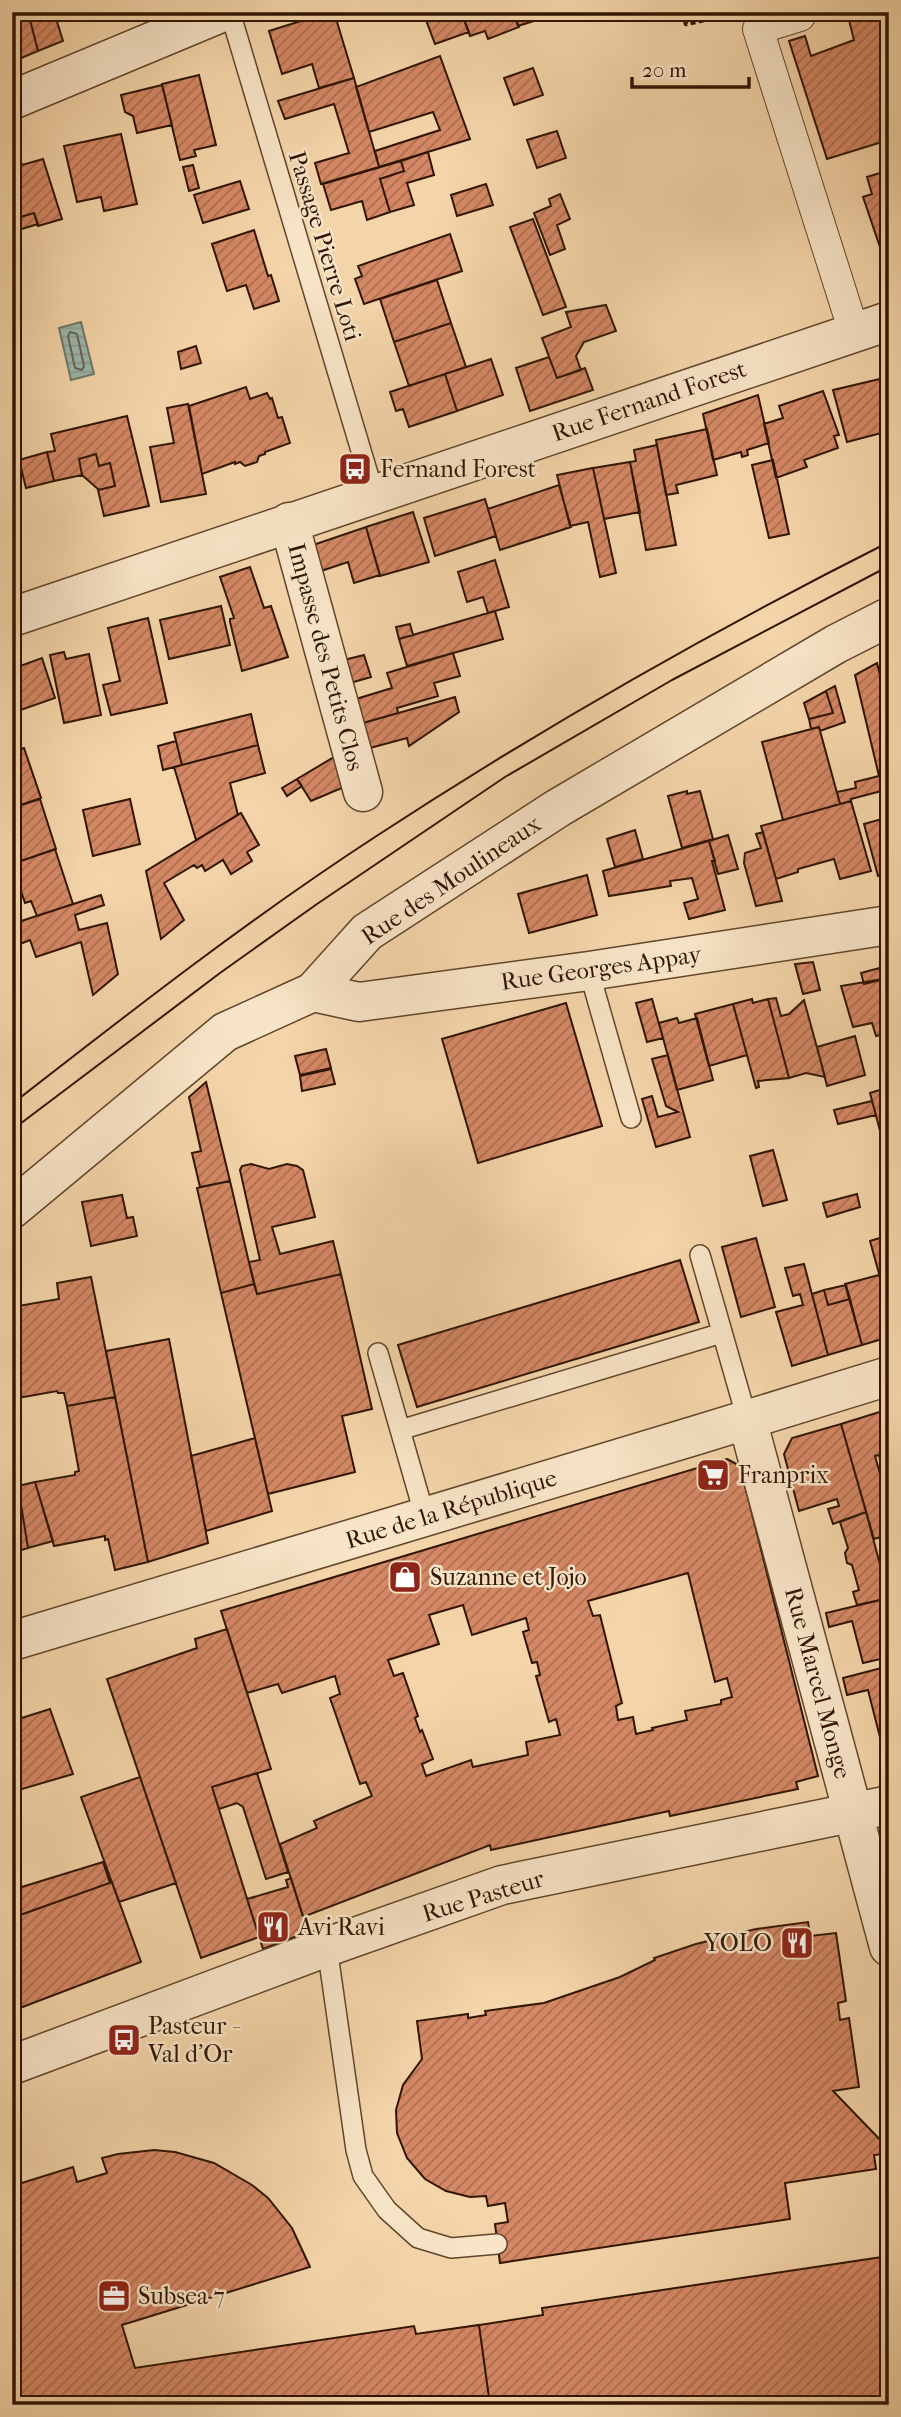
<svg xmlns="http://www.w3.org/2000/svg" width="901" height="2417" font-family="'IM FELL French Canon',serif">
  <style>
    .water { fill: url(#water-rules); stroke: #717769; stroke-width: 2 }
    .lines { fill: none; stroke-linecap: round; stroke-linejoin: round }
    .shore { stroke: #666658; stroke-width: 2 }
    .building { fill: url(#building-hatch); stroke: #301502; stroke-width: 2; fill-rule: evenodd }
    .service-casing { stroke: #61452c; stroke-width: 22 }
    .pedestrian-casing { stroke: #61452c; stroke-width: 32 }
    .minor-casing { stroke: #61452c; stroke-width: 41 }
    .path { stroke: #301502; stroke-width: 4.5; stroke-dasharray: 5 3.5; stroke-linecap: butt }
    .service { stroke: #f8e4c7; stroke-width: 19 }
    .pedestrian { stroke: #f8e4c7; stroke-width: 30 }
    .minor { stroke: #f8e4c7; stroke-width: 38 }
    .tram { stroke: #301502; stroke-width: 2 }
    .labels { text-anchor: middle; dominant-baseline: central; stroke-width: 5; stroke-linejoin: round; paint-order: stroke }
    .street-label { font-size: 24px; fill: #301502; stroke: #f8e4c7 }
    .poi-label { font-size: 24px; fill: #301502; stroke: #f8e4c7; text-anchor: start }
  </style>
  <defs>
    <pattern id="water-rules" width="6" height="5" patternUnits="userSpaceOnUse" patternTransform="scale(1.75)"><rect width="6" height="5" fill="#9db8ae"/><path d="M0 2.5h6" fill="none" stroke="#889d94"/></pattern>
    <pattern id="building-hatch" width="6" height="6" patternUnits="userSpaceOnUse" patternTransform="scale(1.75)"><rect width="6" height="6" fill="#d58865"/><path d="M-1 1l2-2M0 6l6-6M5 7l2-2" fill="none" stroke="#ad6e51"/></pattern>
  </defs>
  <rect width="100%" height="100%" fill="#f4d5a9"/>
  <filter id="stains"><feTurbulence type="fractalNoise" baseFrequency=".00286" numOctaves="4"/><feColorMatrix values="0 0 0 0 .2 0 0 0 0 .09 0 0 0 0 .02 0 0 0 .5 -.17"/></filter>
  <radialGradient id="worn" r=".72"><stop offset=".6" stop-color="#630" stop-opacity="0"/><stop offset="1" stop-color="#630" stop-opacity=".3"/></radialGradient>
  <path class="water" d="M81,322L94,374L71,380L59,328Z"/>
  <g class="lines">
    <path class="shore" d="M70,332L77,334L84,366L82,370L75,368L68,336Z"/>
  </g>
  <path class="building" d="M12,12H28L38,51L12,62Z
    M28,12H54L63,41L38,51Z
    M316,12H334L354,78L319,88L312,64L282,74L269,31L317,16Z
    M423,12H461L469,32L435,44Z
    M461,12H513L519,27L488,39L485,31L470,36Z
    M513,12H535L537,20L518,26Z
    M847,12H889V104L882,105V142L827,159L789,41L805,36L811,56L854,40Z
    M440,56L470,139L379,167L375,151L440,130L433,112L369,132L356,87Z
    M533,68L543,95L514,105L504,78Z
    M199,75L216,145L194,150L196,156L180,160L162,84Z
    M354,78L379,167L321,184L315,163L349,153L334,104L285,119L278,101Z
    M162,85L172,125L137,133L133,116L125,112L121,95Z
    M557,131L566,158L537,168L527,140Z
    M121,134L137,204L104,211L101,197L77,202L64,146Z
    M428,152L434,175L407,183L414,205L390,212L380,179L404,171L401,161Z
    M19,157L22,165L43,159L62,219L38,226L34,213L17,218L12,209V159Z
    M401,161L404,171L380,179L390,212L367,220L362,201L331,210L323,184Z
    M193,165L199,188L189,191L183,167Z
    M889,170V245L880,247L863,197L872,194L867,177Z
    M240,181L249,209L203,223L194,195Z
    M486,184L493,205L457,216L451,195Z
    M560,194L570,219L557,225L565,249L550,255L534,213L551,206L549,199Z
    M13,208L17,218L34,213L38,224L12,232Z
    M533,219L566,307L543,315L510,227Z
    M254,230L268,276L271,275L279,301L254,309L246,285L227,291L212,244Z
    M450,234L462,271L364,304L355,279L362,276L358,266Z
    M437,280L451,323L394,342L380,299Z
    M606,305L616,331L584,342L576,356L581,370L557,378L542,338L571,327L566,312Z
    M451,323L466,367L409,386L394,342Z
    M196,346L201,363L181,369L178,352Z
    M549,357L557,378L585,368L593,390L530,411L516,368Z
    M491,359L503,395L457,411L445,374Z
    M445,374L457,411L409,427L403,409L396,411L390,392Z
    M884,378L889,394V431L847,442L833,390Z
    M246,387L250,399L267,393L270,399L272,398L278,418L282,417L290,443L265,452V454L259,456L257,462L245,466L240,462L235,464V462L202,474L189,406Z
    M823,391L839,435L834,436L838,448L804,460L807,467L776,478L764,424L783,418L779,406Z
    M758,395L769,443L747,450L748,455L742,457L741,452L713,460L703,414Z
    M188,404L206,494L161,502L150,447L174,443L167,408Z
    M127,416L149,506L104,516L98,490L115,486L110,463L99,466L96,454L79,459L82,475L54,481L47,452L55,451L51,434Z
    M707,429L717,475L676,485L678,493L666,495L656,440Z
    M657,445L676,545L646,550L630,462L636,461L634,450Z
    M47,452L54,481L26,488L19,460Z
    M96,454L99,466L110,463L115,486L99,490L82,475L79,459Z
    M773,460L789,534L769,538L752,465Z
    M630,462L640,512L604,519L593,468Z
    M593,468L616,573L600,577L588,522L570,526L557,475Z
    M559,485L571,527L500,550L488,509Z
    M485,499L496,536L435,556L424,518Z
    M413,512L429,562L380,576L366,527Z
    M366,527L380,575L354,583L348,562L312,574L313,545Z
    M495,560L509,607L488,613L483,597L467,602L458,572Z
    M250,567L264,608L271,606L288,657L242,671L230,622V619L234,618L220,577Z
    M221,606L230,645L169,659L160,620Z
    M495,611L503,639L407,666L399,639Z
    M148,618L167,703L111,715L103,685L120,681L108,628Z
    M410,624L413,635L399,639L396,627Z
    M64,652L66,659L89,654L101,715L64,723L50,655Z
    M453,653L460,676L434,683L438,696L397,708L398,713L363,723L356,699L392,688L387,673Z
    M364,655L371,677L343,685L336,662Z
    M42,658L55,698L15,712L12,703V669Z
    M877,663L889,711V789L851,799V801L840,804L837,792L856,788L855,782L879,776L855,675Z
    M889,675V711L880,678Z
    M835,686L845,722L820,731L819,727L811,729L809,719L833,713L826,691Z
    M826,691L833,713L809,719L804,703Z
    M455,697L459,712L409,746L407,738L370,748L363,723Z
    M251,714L258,745L182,765L174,733Z
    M819,727L840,804L783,820L762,742Z
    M176,741L182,765L163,770L158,746Z
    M258,745L265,773L230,783L238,815L196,840L174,767Z
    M24,748L41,798L12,808V752Z
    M334,757L342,788L311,801L297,779Z
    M297,779L302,786L287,796L282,788Z
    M687,791V794L700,791L713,839L682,848L668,796Z
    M40,799L56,849L12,864V808Z
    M130,799L140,844L93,856L83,810Z
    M851,801L871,871L840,879L834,859L798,869V872L776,879L761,826Z
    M241,813L259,845L247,852L252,861L231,874L223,860L205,871L202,865L197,868L194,865L164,883L184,920L161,939L146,871Z
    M889,817V873L878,876L864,824Z
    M635,830L643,859L615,867L607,839Z
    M763,832L782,901L756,906L744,863L745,853L761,848L756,834Z
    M728,835L738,869L718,874L709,841Z
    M709,841L715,861H712L725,910L689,919L684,903L698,899L692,878L670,881L671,886L609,896L603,871Z
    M55,849L73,904L37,916L31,901L25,903L12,864Z
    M587,875L597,915L529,933L518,894Z
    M101,895L104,905L75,915L79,930L107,923L118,974L93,995L81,942L36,957L30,940L15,946L12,924Z
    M813,962L820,990L803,994L795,964Z
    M887,966L889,978L864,984L861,973Z
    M889,978V1033L876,1036L872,1023L853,1027L841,986Z
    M776,998L781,1016L789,1014L804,1000L825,1077L806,1073L789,1078L768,999Z
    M652,999L663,1038L647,1042L636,1003Z
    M752,999L753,1003L768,999L789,1078L758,1081L759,1087L756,1088L733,1004Z
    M566,1003L602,1126L478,1163L442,1039Z
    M733,1004L747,1055L709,1066L695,1014Z
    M677,1018L679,1023L697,1018L713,1080L677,1090L659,1023Z
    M855,1036L865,1075L827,1086L817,1047Z
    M326,1049L331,1068L300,1075L295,1056Z
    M668,1055L690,1137L656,1147L642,1099L652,1096L658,1117L678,1112L666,1106L652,1059Z
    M331,1069L335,1084L302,1091L300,1076Z
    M206,1082L230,1181L200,1187L192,1153L201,1151L189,1097Z
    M889,1087V1165L870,1093Z
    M872,1101L876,1115L838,1124L834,1110Z
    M773,1150L787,1200L763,1206L750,1156Z
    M251,1164L269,1169L287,1164L297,1166L303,1170L315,1217L272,1227L280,1254L333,1241L341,1274L257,1294L249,1262L260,1260L240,1170L242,1166Z
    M230,1181L254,1284L221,1293L197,1188Z
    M857,1194L860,1207L827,1217L823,1203Z
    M122,1195L127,1218L133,1217L137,1236L91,1246L82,1202Z
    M889,1235V1305L888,1306L870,1241Z
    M756,1238L775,1307L741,1317L722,1247Z
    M680,1260L699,1322L417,1407L398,1345Z
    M804,1264L828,1355L792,1366L776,1312L803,1305L800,1294L793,1296L785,1268Z
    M341,1274L372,1409L342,1416L355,1472L268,1494L221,1293L254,1284L257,1294Z
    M879,1275L889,1307V1337L862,1345L845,1284Z
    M91,1277L115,1397L67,1406L64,1393H58L57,1391L12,1399V1307L59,1299L57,1283Z
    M846,1285L850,1299L828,1305L824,1290Z
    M824,1290L828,1305L850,1299L862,1345L828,1355L812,1294Z
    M169,1339L208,1543L148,1562L106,1351Z
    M115,1397L148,1562L115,1570L108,1539L105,1540V1536L54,1546L35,1482L75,1475V1472L79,1471L67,1406Z
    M889,1409V1461L880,1460L879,1455L875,1456L889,1505V1535L874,1539L841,1424Z
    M841,1424L866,1512L833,1524L828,1509L839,1506L837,1499L799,1511L784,1454L792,1438Z
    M255,1438L272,1511L206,1531L191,1456Z
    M727,1459L740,1466L818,1776L796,1782L798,1789L670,1816L669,1811L491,1850L490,1845L303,1917L280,1844L317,1828L314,1821L372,1796L366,1782L360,1784L330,1698L340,1694L335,1676L282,1693L278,1684L247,1693L221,1611ZM688,1573L715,1682L727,1678L732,1697L721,1700V1704L685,1711L687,1720L652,1728L653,1730L636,1734L633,1717L618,1720L616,1706L622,1703L600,1615L593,1616L588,1601ZM463,1605L472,1635L526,1618L529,1630L523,1632L532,1663L537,1662L540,1675L536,1676L549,1722L556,1719L560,1735L526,1742L528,1755L473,1767L471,1760L426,1776L422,1764L433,1759L422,1730L420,1732L415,1718L418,1716L403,1673L394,1676L388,1660L439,1644L429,1615Z
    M35,1482L53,1541L28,1548L18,1486Z
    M18,1486L28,1548L12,1553V1488Z
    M866,1512L889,1598L857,1605L853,1592L859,1590L852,1565L847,1563L845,1553L848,1548L840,1522Z
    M889,1598V1657L863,1663L852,1621L829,1627L826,1613Z
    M227,1629L271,1769L212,1787L259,1937L201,1958L107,1679L197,1648L195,1639Z
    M889,1666V1763L886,1761L868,1690L847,1695L843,1678Z
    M50,1709L73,1774L12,1792V1721Z
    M257,1773L288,1872L266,1879L243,1807L237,1803L219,1809L212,1787Z
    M140,1777L176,1883L119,1902L81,1797Z
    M103,1862L110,1883L20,1915L12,1890Z
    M291,1878L308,1932L263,1949L247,1899L288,1887L286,1880Z
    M112,1882L141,1962L12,2011V1918Z
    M808,1922L810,1936L836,1933L846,2001L838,2003L840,2020L849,2018L859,2087L833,2091L889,2149V2153L874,2155L876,2169L785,2183L790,2219L500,2263L495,2224L508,2222L505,2203L488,2206L486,2196L470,2197L446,2191L425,2179L407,2158L397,2133L396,2110L403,2085L422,2059L417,2021L468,2014V2018L486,2015L485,2011L544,2003L620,1977L655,1960L654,1958L696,1944L756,1929Z
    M154,2150L175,2152L214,2163L252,2185L268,2198L292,2228L310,2267L122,2325L135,2368L414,2326L416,2334L479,2325L490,2405H12V2186L73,2167L77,2182L107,2173L102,2158L118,2154Z
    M889,2256V2405H490L479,2325L543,2315L542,2308Z"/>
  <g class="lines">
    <defs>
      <path id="service" d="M230,12L374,494
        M589,971L631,1118
        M700,1255L747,1419
        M378,1353L425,1517
        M400,1430L722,1333
        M327,1947L356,2150L363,2176L387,2210L418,2238L451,2248L497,2244"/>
      <path id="pedestrian" d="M800,16L758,29L854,332"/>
      <path id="minor" d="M12,100L223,12
        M289,522L363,792
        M12,617L889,321
        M313,992L359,1002L589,971L889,925
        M12,1209L225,1032L313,992L367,932L558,808L836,644L889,617
        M747,1419L889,1947
        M12,1641L697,1435L889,1376
        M12,2065L327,1947L502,1885L889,1805"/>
    </defs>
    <use href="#service" class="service-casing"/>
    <use href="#pedestrian" class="pedestrian-casing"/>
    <use href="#minor" class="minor-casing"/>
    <path class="path" d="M683,12L686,24L727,15"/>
    <use href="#service" class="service"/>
    <use href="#pedestrian" class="pedestrian"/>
    <use href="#minor" class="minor"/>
    <path class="tram" d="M12,1104C130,1012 249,919 375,837C540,729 712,631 889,542
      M12,1130L220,973L317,904L505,777L672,680L889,566"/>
  </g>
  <defs>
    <symbol id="bus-square" viewBox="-11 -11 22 22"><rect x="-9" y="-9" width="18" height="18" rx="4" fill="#8f2418" stroke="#f8e4c7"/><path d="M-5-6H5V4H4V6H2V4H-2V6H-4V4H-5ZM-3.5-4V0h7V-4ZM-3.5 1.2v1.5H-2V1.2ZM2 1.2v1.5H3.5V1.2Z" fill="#fff"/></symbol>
    <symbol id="supermarket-square" viewBox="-11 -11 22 22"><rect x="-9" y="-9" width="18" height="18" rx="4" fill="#8f2418" stroke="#f8e4c7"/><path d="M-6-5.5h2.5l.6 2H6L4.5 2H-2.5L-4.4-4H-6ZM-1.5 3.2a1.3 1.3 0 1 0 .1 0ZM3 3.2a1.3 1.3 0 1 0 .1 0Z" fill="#fff"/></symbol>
    <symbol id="shop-square" viewBox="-11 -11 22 22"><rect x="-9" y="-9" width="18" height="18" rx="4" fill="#8f2418" stroke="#f8e4c7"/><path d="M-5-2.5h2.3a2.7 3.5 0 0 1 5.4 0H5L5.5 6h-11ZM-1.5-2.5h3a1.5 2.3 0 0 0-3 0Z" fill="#fff"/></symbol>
    <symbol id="restaurant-square" viewBox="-11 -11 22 22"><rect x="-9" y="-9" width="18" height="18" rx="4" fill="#8f2418" stroke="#f8e4c7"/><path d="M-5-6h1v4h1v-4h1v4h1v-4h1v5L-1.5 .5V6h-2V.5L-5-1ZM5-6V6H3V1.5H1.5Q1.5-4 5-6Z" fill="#fff"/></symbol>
    <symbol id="office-square" viewBox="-11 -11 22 22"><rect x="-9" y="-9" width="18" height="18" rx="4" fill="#8f2418" stroke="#f8e4c7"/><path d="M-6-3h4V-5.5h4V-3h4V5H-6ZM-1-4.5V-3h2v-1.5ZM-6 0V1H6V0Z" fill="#fff"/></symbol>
  </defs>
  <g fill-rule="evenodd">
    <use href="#bus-square" x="336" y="450" width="38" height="38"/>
    <use href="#supermarket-square" x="694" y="1456" width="38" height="38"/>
    <use href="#shop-square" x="386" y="1558" width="38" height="38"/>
    <use href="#restaurant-square" x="254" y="1908" width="38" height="38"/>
    <use href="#restaurant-square" x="778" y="1924" width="38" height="38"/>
    <use href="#bus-square" x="105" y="2021" width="38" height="38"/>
    <use href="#office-square" x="95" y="2277" width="38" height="38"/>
  </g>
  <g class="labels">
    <g class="street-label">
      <text transform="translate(325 246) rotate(73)">Passage Pierre Loti</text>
      <text transform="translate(649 401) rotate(-19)">Rue Fernand Forest</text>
      <text transform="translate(326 657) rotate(75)">Impasse des Petits Clos</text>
      <text transform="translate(451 880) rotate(-34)">Rue des Moulineaux</text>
      <text transform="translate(601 968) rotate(-8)">Rue Georges Appay</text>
      <text transform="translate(451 1509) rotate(-17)">Rue de la République</text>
      <text transform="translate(818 1683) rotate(75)">Rue Marcel Monge</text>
      <text transform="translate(483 1896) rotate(-17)">Rue Pasteur</text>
    </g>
    <g class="poi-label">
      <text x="380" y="469">Fernand Forest</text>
      <text x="738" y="1475">Franprix</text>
      <text x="430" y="1577">Suzanne et Jojo</text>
      <text x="298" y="1927">Avi Ravi</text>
      <text x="772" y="1943" text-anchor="end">YOLO</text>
      <text x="148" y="2026">Pasteur -<tspan x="148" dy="28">Val d'Or</tspan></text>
      <text x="138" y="2296">Subsea 7</text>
    </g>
  </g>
  <rect width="901" height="2417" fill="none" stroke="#f4d5a9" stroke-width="42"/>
  <rect x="14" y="14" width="873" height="2389" fill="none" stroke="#301502" stroke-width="3.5"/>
  <rect x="21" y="21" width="859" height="2375" fill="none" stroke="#301502" stroke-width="2"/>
  <path d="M632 77v10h117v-10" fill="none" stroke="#301502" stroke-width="3.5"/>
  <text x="642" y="77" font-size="21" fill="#301502" stroke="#f8e4c7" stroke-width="5" paint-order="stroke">20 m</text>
  <rect width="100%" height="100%" filter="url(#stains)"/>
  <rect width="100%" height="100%" fill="url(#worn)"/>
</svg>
